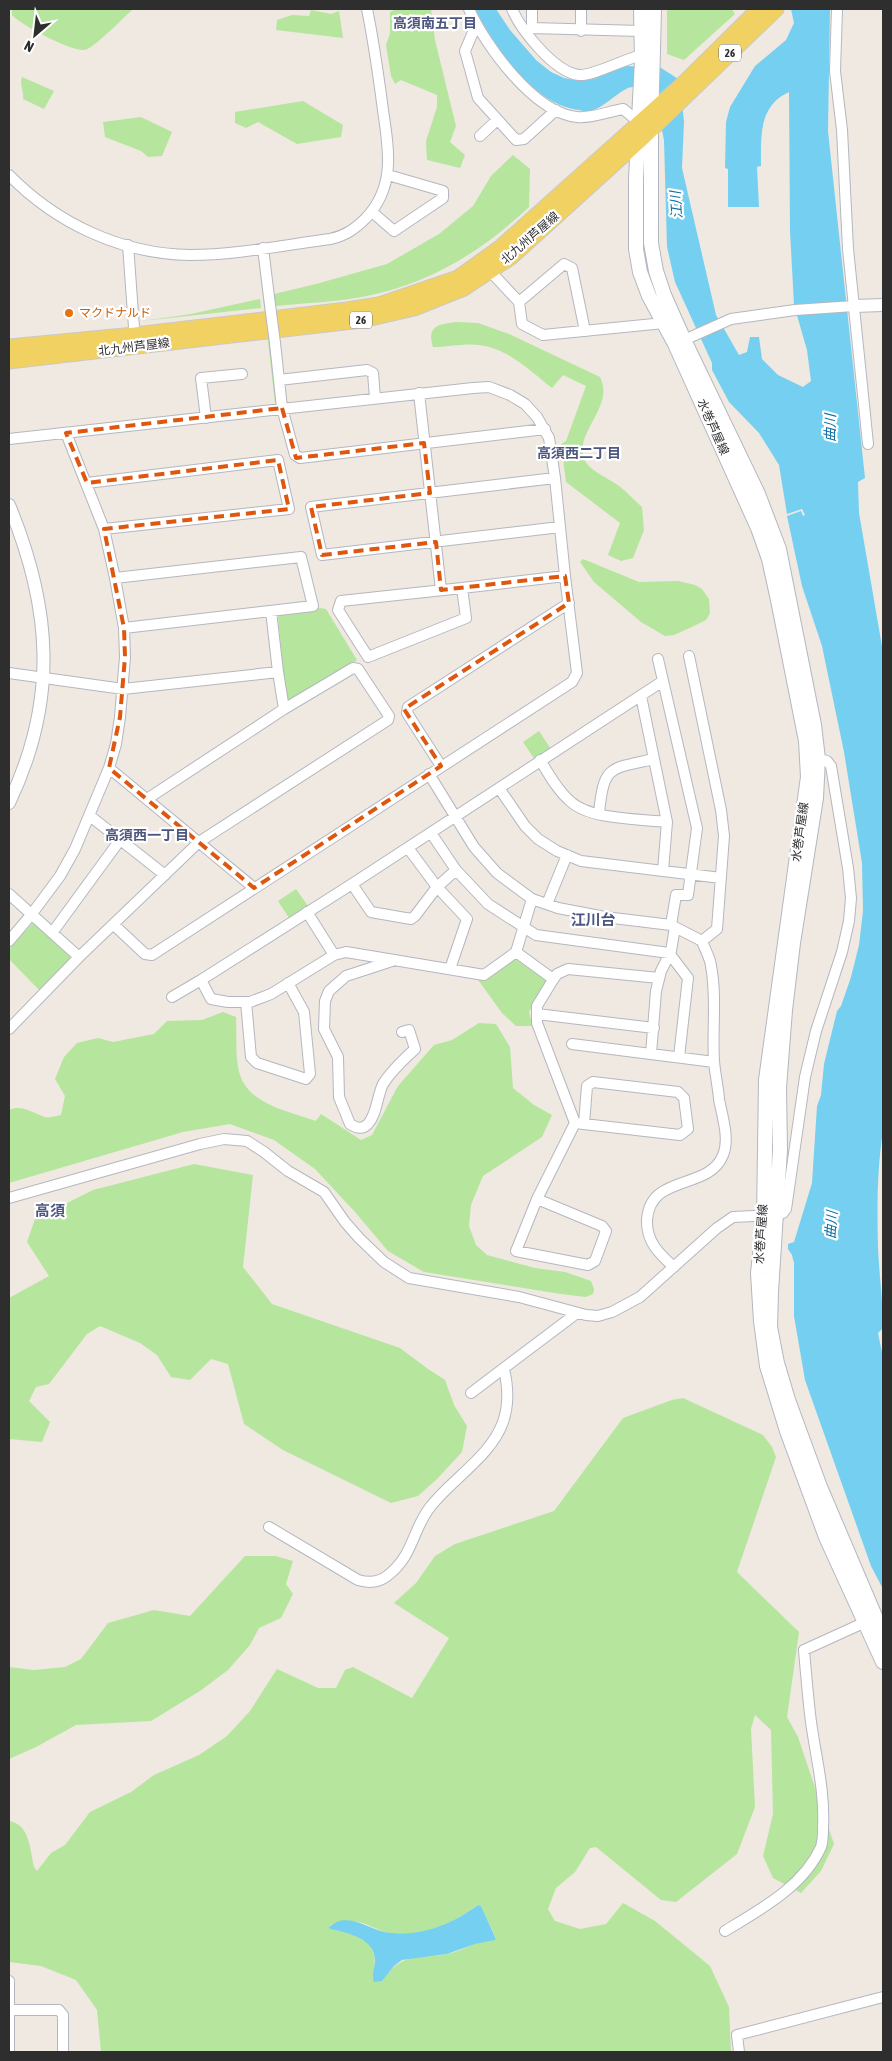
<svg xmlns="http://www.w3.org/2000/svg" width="892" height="2061" font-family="'Asap Condensed','Noto Sans JP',sans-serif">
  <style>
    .green { fill: #b6e59e; fill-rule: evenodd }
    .water { fill: #75cff0 }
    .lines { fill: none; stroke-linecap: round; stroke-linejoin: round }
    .minor-casing { stroke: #b4b7c1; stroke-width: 12 }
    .tertiary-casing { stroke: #b4b7c1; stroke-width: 14 }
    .secondary-casing { stroke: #b4b7c1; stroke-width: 16 }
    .primary-casing { stroke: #c9c9c9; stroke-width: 17 }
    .minor { stroke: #fff; stroke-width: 10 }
    .tertiary { stroke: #fff; stroke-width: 12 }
    .secondary { stroke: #fff; stroke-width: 14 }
    .primary { stroke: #f2d163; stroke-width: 15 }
    .minor-bridge-casing { stroke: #b4b7c1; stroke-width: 12; stroke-linecap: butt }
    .minor-bridge { stroke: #fff; stroke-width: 10 }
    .marked { fill: none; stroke: #df570e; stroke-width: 4; stroke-dasharray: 10 6; stroke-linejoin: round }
    .food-dot { fill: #e8710a; stroke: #fff; stroke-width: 2 }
    .labels { text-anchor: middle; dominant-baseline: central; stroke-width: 4.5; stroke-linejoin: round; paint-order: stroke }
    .shield { fill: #fff; stroke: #6d6d6d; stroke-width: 1 }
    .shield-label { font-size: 11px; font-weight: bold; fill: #2e2e2e }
    .street-label { font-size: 12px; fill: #2e2e2e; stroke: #fff }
    .food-label { font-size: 12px; fill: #c56008; stroke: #fff; text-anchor: start }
    .neighbourhood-label { font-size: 14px; font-weight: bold; fill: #4d5680; stroke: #fff }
    .water-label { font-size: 14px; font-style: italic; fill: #0d6fa3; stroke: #fff }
    .quarter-label { font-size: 15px; font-weight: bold; fill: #4d5680; stroke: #fff }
  </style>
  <rect width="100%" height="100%" fill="#efe9e1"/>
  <path class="green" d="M12,9H131L132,10C123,18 94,48 85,50C72,52 21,25 12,15Z
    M396,9H431L435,40L456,126L450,142L465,155L460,168L427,160L426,141L437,107V95L401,80L395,84L391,76L386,45L390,33V12Z
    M667,9H732L735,14L684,60L667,54Z
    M311,10L331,14L339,11L343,38L276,30L277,20L292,15L309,16Z
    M22,77L54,91L44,109L23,99C24,90 19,85 22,77Z
    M303,101L343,125L341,137L297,144L258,122L246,128L235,123V112Z
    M141,117L172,132L162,156L148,157L141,151L105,137L103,122Z
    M513,155L530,169L529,207C482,251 431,283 367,296C337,302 306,303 275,306L274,294L316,284L387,264L439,234L473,206L491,176Z
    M258,254H259L274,381L276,401L275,403Z
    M260,299L261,308L142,321L191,314Z
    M457,322L478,323L509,334L600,377C616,409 568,436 587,464C592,471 611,480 619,486C627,492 634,500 642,507L644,530L633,558L621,561L608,555L620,523L566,482L561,444L566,441L586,386L563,375L552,388C529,370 509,349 479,345C466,343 447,347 433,347C426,325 440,324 457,322Z
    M583,559L639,582L678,581L695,585L702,589L709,599L710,613L706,620L694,626L674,635L665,636L641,622L594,582L580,562Z
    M320,608L326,609L357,660L293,701L286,698L278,617L280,613Z
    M539,731L551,749L535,760L523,742Z
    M296,889L308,906L289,918L278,901Z
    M36,923L71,956V961L40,991L9,959V949L32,924Z
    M515,959L545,979L546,982L529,1012L533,1026H516L502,1013L476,977L485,978Z
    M223,1012L236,1017C237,1034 235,1056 239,1071C246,1104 288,1111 316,1121L321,1114L361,1140L372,1135L398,1086L434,1045L452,1040L479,1023L496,1024L510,1047L513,1088L534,1105L552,1115L542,1137L483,1176L471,1205L469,1226L476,1245L487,1255L535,1268L565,1272L591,1281L594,1289L593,1294L586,1297L561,1294L424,1272L388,1251L355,1212L315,1169L274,1140L230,1124L183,1132L9,1183V1110C22,1104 32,1113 45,1117C50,1118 56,1116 61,1115L65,1096L55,1079L64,1057L77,1043L98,1038L113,1042L154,1034L167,1021L202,1020Z
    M194,1164L253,1175L243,1267L272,1304L400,1348L428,1369L445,1380L454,1405L467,1426L462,1452L437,1479L418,1496L391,1503L283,1450L244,1424L228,1364L211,1359L190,1380L171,1377L157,1355L140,1343L100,1326L87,1334L49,1384L36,1387L29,1401L50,1422L42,1442L9,1439V1298L49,1276L27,1242L35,1219L46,1208L67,1203L93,1190Z
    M683,1398L763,1435L772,1447L776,1457L737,1572L799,1632L787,1717L798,1737L834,1844L821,1871L801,1893L773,1878L763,1856L773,1814L771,1730L755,1715L751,1729L755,1807L737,1854L676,1902L661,1900L596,1847L590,1848L575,1872L556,1888L548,1909L555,1921L580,1929L606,1924L623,1903L655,1921L710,1966L729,2007L731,2052H101L97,2010L76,1980L41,1966L9,1962V1821C30,1824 30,1850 34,1867L37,1871L51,1853L65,1845L90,1812L131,1792L154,1775L199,1755L227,1736L250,1711L277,1669L318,1688H336L345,1670L353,1667L412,1698L449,1638L394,1603L416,1583L435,1556L455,1544L554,1511L623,1418L672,1400ZM478,1905L481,1906L496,1938C489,1943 482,1941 474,1944C465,1948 457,1952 447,1954C416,1960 403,1951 382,1981L372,1978C374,1970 376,1962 374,1954C370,1936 345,1932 330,1929V1925C342,1920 356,1920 368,1925C376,1928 382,1932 390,1933C422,1937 452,1924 478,1905Z
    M245,1556H275L293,1561L286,1584L293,1594L281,1618L259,1628L250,1645L228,1670L200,1691L151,1721L76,1725L36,1747L9,1759V1667L34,1670L65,1667L81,1659L108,1623L154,1610L190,1616Z"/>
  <path class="water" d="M475,9H496L510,30L536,60L551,72L564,78L580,81L593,79L627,66L661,68L680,80L684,122L682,168L716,315L739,355L747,352L750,337H759L762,359L778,375L803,387L811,381L807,350L794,305L790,231L789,92C758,106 761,138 761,166L757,167L759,207H728V169L725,168L726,122L730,107L755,66L786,40L794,23L791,9H830L828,131L865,478L858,482L859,513L883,652V1131C877,1168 877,1209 878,1247C879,1274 883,1300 883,1328L878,1333L883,1357V1589L871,1566L805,1380L794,1316V1263L792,1255L788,1249V1244L794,1242L812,1183L817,1106L821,1095L824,1064L837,1011L841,1006L851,977L859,945L863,911L862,863L844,752L822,646L802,586L787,516L801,511L803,516L805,515L802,509L787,514L779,465L759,433L729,402L712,370V363L675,282L667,247L664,140L655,97L645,87C639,87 631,86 626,89C614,95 605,107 590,111C587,112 583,111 579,110C533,105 495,47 475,9Z
    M478,1905L481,1906L496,1939L495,1940L475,1944L447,1954L402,1960L394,1966L382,1981L374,1982C371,1976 374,1970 375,1963C377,1939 349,1933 330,1929L329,1927C349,1909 371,1932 391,1933C423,1936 452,1924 478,1905Z"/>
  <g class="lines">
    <defs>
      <path id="minor" d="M469,9C485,45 534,113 577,117C589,119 611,111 623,109L639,122
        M512,9C521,30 554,72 579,75C594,76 624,59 642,55
        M837,9L835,71L842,130L848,249L868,444
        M532,28V9
        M478,30L473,32L465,51L478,98L516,140L524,139L556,110
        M527,31L532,28L641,31
        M581,31V9
        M480,136L497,120
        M9,175C56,223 121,254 190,255C236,255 284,245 330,239C345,236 355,229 366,218C400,182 386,139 381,95C377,66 373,38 367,9
        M372,212L394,231L443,198V191L388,175
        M128,245L135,341
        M263,248L270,305
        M490,271L519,302
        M585,331L572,268L564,264L519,302L522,324L543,335L664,323
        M684,340L731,319L795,310L854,306
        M275,343L282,408L295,455L300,458L545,429
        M279,380L367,370L373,373L375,398
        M419,393L441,590
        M206,418L201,378L242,374
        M9,439L473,388L489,387L510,395L525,404L537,417L549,438L555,478L565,576L577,673L572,682L152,955L145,954L114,925
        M555,478L311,507L322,555L560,527
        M87,483L278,460L289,509L104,529
        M115,578L301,557L313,606L124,628
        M462,588L466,618L368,657L338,610L341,601Z
        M462,588L565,576
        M271,611L278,672L284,709
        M689,656L721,810L724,836L717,929L702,941
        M658,659L697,828L688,895H676L671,925
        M9,673L123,689L278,672
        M641,696L667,822L663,871
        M540,760C549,774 557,790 570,801C590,820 640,819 667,822
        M441,766L407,713L408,707L569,603
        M109,768L254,888
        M429,774L474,847L497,873L532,899L558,908L605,917L671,925L702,941C705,950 710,957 711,966C717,997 712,1030 714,1061C715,1074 718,1086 719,1099C722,1116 730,1139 723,1155C709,1191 650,1173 647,1220C646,1241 659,1254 674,1267
        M499,788L525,826L538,839L557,851L581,861L721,878
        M599,813C604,765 609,769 654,759
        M90,816L165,875
        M431,833L456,870L488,904L536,935L669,953L688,978L679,1057
        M408,848L437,887L467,919L450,969
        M352,884L371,912L411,919L415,916L437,887L456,870
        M9,894L79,957
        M547,904L567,855
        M307,912L334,955
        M52,933L120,840
        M9,941L31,915L60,876L75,849L109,768L116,744L120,717L125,657L124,628L115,578L104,529L66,433
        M516,952L553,979
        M392,961L346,976L329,991L325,1001L324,1029L338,1057L339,1097L350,1124C356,1128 362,1130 368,1124C377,1114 377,1096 383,1084C391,1071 404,1059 415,1049L409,1030L402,1032
        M201,980L211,999L228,1002H250L271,994L334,955L346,952L484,975L516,952L532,899
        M172,997L201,980L352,884L663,681
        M246,1002L251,1057L257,1063L306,1079L310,1074L304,1012L288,983
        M537,1014L654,1028
        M9,1029L79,957L199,842L388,720L389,716L358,669L353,668L284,709L147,799
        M572,1044L714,1062
        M651,1054L656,991L661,971L671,951L675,927
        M575,1123L680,1135L688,1129L684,1098L678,1092L593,1082L587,1086L584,1124
        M9,1198L200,1144L224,1139L247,1141L264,1152L288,1171L324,1192L345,1222L359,1238L384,1262L409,1278L519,1297L586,1315L598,1316L612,1312L640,1297L717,1228L733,1217L775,1215L783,1213L786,1209L805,1077L816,1031L842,952L849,921L851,898L848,868L831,766L827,761L818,759
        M537,1199L602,1226L606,1231L595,1261L588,1265L516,1251L537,1199L575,1123L537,1023V1006L551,983L557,974L568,969L659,978
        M471,1393L577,1313
        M269,1527L358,1580C368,1583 378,1583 387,1576C414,1556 412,1529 431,1506C453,1478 491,1456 503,1422C509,1405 508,1386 504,1369
        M725,1931C761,1909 803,1887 821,1847C823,1841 823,1834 823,1828C825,1791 816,1758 811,1722C808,1698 806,1674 804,1650L870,1620
        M9,1981V2052
        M9,2010H59L63,2015V2052
        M739,2052L737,2035L883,1997"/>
      <path id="tertiary" d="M854,306L883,305
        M9,505C52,609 58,700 9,803"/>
      <path id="secondary" d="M641,9L642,60L636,179V249L640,272L649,296L675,344L758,528L769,559L778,600L806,741L808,777L766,1080L764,1218L758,1273L761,1321L767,1366L787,1431L826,1537L883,1662
        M654,9L651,128V243L656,271L664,295L684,340L758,494L779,549L814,725L818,759L816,798L793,943L785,1010L779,1088L780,1150L771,1292L770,1327L777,1363L788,1400L820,1487L883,1635"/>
      <path id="primary" d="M9,347L135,335L347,310L379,305L458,278L500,248L684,83L759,9
        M9,361L362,320L414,308L464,288L511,257L639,141L776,9"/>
    </defs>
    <use href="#minor" class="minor-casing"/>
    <use href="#tertiary" class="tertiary-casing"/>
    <use href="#secondary" class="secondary-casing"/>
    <use href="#primary" class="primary-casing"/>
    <use href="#minor" class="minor"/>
    <use href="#tertiary" class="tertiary"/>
    <use href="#secondary" class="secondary"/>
    <use href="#primary" class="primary"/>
    <defs>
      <path id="minor-bridge" d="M270,305L275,343"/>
    </defs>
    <use href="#minor-bridge" class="minor-bridge-casing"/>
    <use href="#minor-bridge" class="minor-bridge"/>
  </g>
  <path class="marked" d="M282,408L296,458L424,443L430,493L311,507L322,555L436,542L441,590L565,576L569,603L404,709L441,766L254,888L109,768L120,717L125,657L124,628L104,529L289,509L278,460L87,483L66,433Z"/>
  <circle class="food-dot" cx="69" cy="313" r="5"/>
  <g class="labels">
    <g class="shield">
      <rect x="719" y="44.5" width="22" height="17" rx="4"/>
      <rect x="350" y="311.5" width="22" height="17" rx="4"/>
    </g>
    <g class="shield-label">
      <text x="730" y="53">26</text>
      <text x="361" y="320">26</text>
    </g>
    <g class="street-label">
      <text transform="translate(530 238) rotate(-41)">北九州芦屋線</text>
      <text transform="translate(134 347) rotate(-7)">北九州芦屋線</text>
      <text transform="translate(713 427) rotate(66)">水巻芦屋線</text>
      <text transform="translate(800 832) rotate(-82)">水巻芦屋線</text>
      <text transform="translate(761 1234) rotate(-86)">水巻芦屋線</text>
    </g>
    <g class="food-label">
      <text x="79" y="313">マクドナルド</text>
    </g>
    <g class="neighbourhood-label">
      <text x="435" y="23">高須南五丁目</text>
      <text x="579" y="453">高須西二丁目</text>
      <text x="147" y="835">高須西一丁目</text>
    </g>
    <g class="water-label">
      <text transform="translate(676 205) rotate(-94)">江川</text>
      <text transform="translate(830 428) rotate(-89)">曲川</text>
      <text transform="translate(831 1225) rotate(-86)">曲川</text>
    </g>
    <g class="quarter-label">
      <text x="593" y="919">江川台</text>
      <text x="50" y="1210">高須</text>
    </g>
  </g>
  <rect width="892" height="2061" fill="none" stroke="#2e2e2e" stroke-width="20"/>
  <g transform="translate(35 35) rotate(208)" stroke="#ffffff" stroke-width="4" paint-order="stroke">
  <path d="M0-4L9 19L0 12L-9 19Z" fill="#2e2e2e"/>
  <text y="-8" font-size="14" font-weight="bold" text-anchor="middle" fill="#2e2e2e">N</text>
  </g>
</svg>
